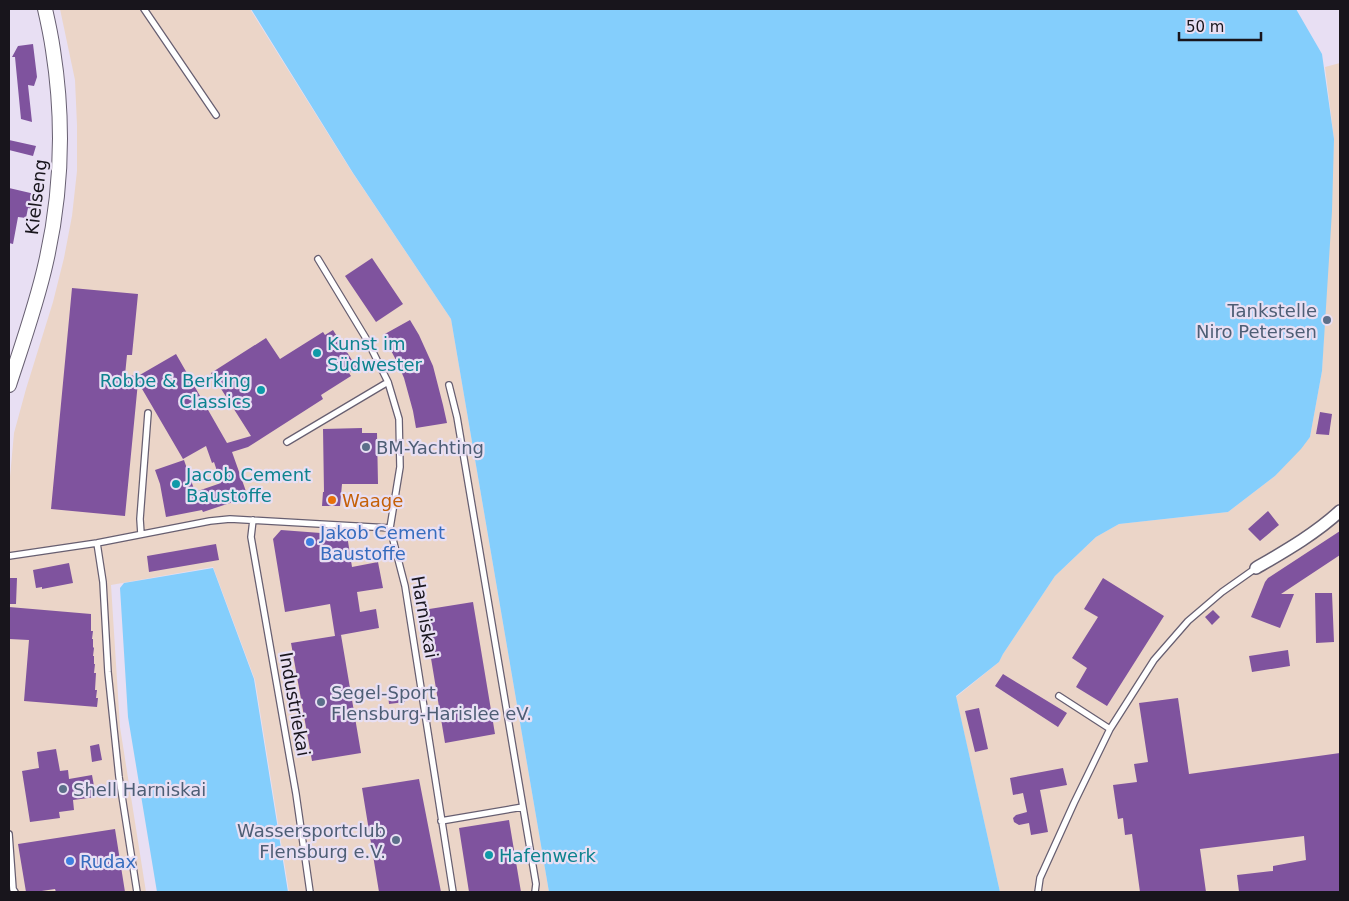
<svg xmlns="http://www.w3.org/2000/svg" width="1349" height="901" font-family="'DejaVu Sans',sans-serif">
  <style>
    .industrial { fill: #ebd5c8 }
    .water { fill: #84cefc }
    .building { fill: #7f539e }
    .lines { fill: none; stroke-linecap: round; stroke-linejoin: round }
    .service-casing { stroke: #675f71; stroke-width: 8 }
    .minor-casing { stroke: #675f71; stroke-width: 14 }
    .tertiary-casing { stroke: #675f71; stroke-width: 16 }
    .service { stroke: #fff; stroke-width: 5.5 }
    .minor { stroke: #fff; stroke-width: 11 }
    .tertiary { stroke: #fff; stroke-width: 14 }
    .service-dot { fill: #5c6f8a; stroke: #e8dff3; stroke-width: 2 }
    .culture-dot { fill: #0f9aa8; stroke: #e8dff3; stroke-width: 2 }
    .food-dot { fill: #e8710a; stroke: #e8dff3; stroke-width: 2 }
    .shop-dot { fill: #3f7fe0; stroke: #e8dff3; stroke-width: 2 }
    .labels { text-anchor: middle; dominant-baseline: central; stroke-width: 4.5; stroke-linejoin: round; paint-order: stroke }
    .street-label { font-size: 18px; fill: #18151c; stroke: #e8dff3 }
    .service-label { font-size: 18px; fill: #4e5e75; stroke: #e8dff3; text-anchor: start }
    .culture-label { font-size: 18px; fill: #0d838f; stroke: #e8dff3; text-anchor: start }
    .food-label { font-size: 18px; fill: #c56008; stroke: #e8dff3; text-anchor: start }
    .shop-label { font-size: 18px; fill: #366cbe; stroke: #e8dff3; text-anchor: start }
  </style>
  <rect width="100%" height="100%" fill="#e8dff3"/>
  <path class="industrial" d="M60,9H250L352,172L451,319L549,892H289L255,680L213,567L111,585L120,727L146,892H9V482L10,477L14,433L26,389L53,302L64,258L72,216L77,171V125L75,80Z
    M1340,63V892H1000L956,697L999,662L1003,654L1055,576L1096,537L1119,524L1228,512L1275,476L1310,437L1322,371L1334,139L1325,67Z"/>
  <path class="water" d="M251,9H1296L1322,54L1334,139L1332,211L1322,371L1310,437L1301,449L1275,476L1228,512L1119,524L1096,537L1055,576L1003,654L999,662L956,696L1000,892H549L451,319L353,173Z
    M213,568L254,679L288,892H157L128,717L120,588L124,583Z"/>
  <path class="building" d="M33,44L37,77L34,86L28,85L32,122L21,119L15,57H12L18,46Z
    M9,140L36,146L33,156L9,150Z
    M9,188L39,195L35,210L28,208L26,218L18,217L13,244L9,243Z
    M372,258L403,304L376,322L345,276Z
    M72,288L138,294L132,355H127L125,375L138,376L176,354L227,443L251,436L211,373L266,338L280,359L323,332L325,335L333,330L357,368L349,373L351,376L321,395L323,399L248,447L232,452L248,497L203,512L202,510L166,517L160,484L155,470L184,460L195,492L221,483L214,462L212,463L206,446L183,459L138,382L125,516L51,509Z
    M410,320L419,335L433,366L443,405L447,423L416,428L413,411L404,378L398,364L383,335Z
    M1320,412L1332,414L1329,435L1316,434Z
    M362,428V433H377L378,484H342L340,506H322L323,492H324L323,429Z
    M1268,511L1279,525L1260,541L1248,529Z
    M281,530L347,535L352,567L378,562L383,588L357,592L360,612L376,609L379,628L335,636L330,604L285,612L273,539Z
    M1340,531V555L1281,594H1294L1280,628L1251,617L1265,582L1268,578Z
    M216,544L219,560L149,572L147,556Z
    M69,563L73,583L42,589V587L36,588L33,570Z
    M9,578H17L16,604H9Z
    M1103,578L1164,616L1107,706L1076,687L1087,668L1072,658L1098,617L1084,609Z
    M1315,593H1332L1334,642L1316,643Z
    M473,602L495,734L445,743L423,610Z
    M9,607L91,614V631H93L92,639H93V647L94,648L93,656H94V664H95L94,673H96L95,690H97L96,698H98L97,707L24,701L29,640L9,639Z
    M1213,610L1220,617L1212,625L1205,617Z
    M341,635L361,753L312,761L291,643Z
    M1288,650L1290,666L1252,672L1249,656Z
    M1003,674L1067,713L1058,727L995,686Z
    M404,692L405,702L389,704L388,695Z
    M1178,698L1189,774L1340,753V892H1239L1237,875L1273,871V866L1306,860L1304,836L1200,849L1206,892H1140L1132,834L1125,835L1123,818L1118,819L1113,785L1137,782L1134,764L1148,762L1139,703Z
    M979,708L988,749L975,752L965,711Z
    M99,744L102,760L92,762L90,746Z
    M56,749L60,771L68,770L69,779L92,775L96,797L73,800L74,810L59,812L60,818L30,822L22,771L39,768L37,752Z
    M1063,768L1067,785L1040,790L1048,832L1031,835L1029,823L1019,825L1014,822L1013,818L1016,815L1027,812L1023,793L1013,795L1010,778Z
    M419,779L441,892H379L362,788Z
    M509,820L521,892H469L459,828Z
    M115,829L125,892H56L55,889L35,892H26L18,844Z"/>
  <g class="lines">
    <defs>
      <path id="service" d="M144,9L216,115
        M318,259L367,340L388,382L399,419L400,467L390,528L405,586L453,892
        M449,385L457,417L536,884L535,892
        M287,442L388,382
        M253,520L251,537L296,794L310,892
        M141,534L140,519L148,413
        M97,543L103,582L108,672L119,777L137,892
        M9,556L97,543L210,521L230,519L390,528
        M1059,696L1110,729
        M441,821L523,807
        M9,834L13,889L15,892
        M1038,892L1040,878L1074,803L1110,729L1154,660L1188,621L1222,592L1256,568"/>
      <path id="minor" d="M1256,568C1285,551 1315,534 1340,511"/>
      <path id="tertiary" d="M9,385C22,345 37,303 46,262C62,192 64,120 53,50C51,36 48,22 45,9"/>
    </defs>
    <use href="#service" class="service-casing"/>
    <use href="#minor" class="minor-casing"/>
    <use href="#tertiary" class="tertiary-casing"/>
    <use href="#service" class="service"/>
    <use href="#minor" class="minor"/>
    <use href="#tertiary" class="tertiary"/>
  </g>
  <g class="service-dot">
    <circle cx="1327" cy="320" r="5"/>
    <circle cx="366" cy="447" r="5"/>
    <circle cx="321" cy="702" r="5"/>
    <circle cx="63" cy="789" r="5"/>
    <circle cx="396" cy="840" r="5"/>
  </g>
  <g class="culture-dot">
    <circle cx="317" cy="353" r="5"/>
    <circle cx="261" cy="390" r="5"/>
    <circle cx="176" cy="484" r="5"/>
    <circle cx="489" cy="855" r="5"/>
  </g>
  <circle class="food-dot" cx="332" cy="500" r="5"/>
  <g class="shop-dot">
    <circle cx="310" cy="542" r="5"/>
    <circle cx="70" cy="861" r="5"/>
  </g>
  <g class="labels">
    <g class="street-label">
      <text transform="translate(36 197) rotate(-83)">Kielseng</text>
      <text transform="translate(425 617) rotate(80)">Harniskai</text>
      <text transform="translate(295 704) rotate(80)">Industriekai</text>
    </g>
    <g class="service-label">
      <text x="1317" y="310" text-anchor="end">Tankstelle<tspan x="1317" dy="21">Niro Petersen</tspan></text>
      <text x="376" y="447">BM-Yachting</text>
      <text x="331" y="692">Segel-Sport<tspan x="331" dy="21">Flensburg-Harislee eV.</tspan></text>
      <text x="73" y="789">Shell Harniskai</text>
      <text x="386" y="830" text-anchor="end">Wassersportclub<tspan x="386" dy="21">Flensburg e.V.</tspan></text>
    </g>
    <g class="culture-label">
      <text x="327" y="343">Kunst im<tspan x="327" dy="21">Südwester</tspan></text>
      <text x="251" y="380" text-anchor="end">Robbe &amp; Berking<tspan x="251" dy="21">Classics</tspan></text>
      <text x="186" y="474">Jacob Cement<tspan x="186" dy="21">Baustoffe</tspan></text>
      <text x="499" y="855">Hafenwerk</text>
    </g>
    <g class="food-label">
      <text x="342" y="500">Waage</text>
    </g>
    <g class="shop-label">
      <text x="320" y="532">Jakob Cement<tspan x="320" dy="21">Baustoffe</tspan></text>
      <text x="80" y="861">Rudax</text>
    </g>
  </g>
  <rect width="1349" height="901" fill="none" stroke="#18151c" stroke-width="20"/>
  <path d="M1179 32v8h82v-8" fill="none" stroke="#18151c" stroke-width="2.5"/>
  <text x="1186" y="32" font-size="15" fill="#18151c" stroke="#e8dff3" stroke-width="4" paint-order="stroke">50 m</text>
</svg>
